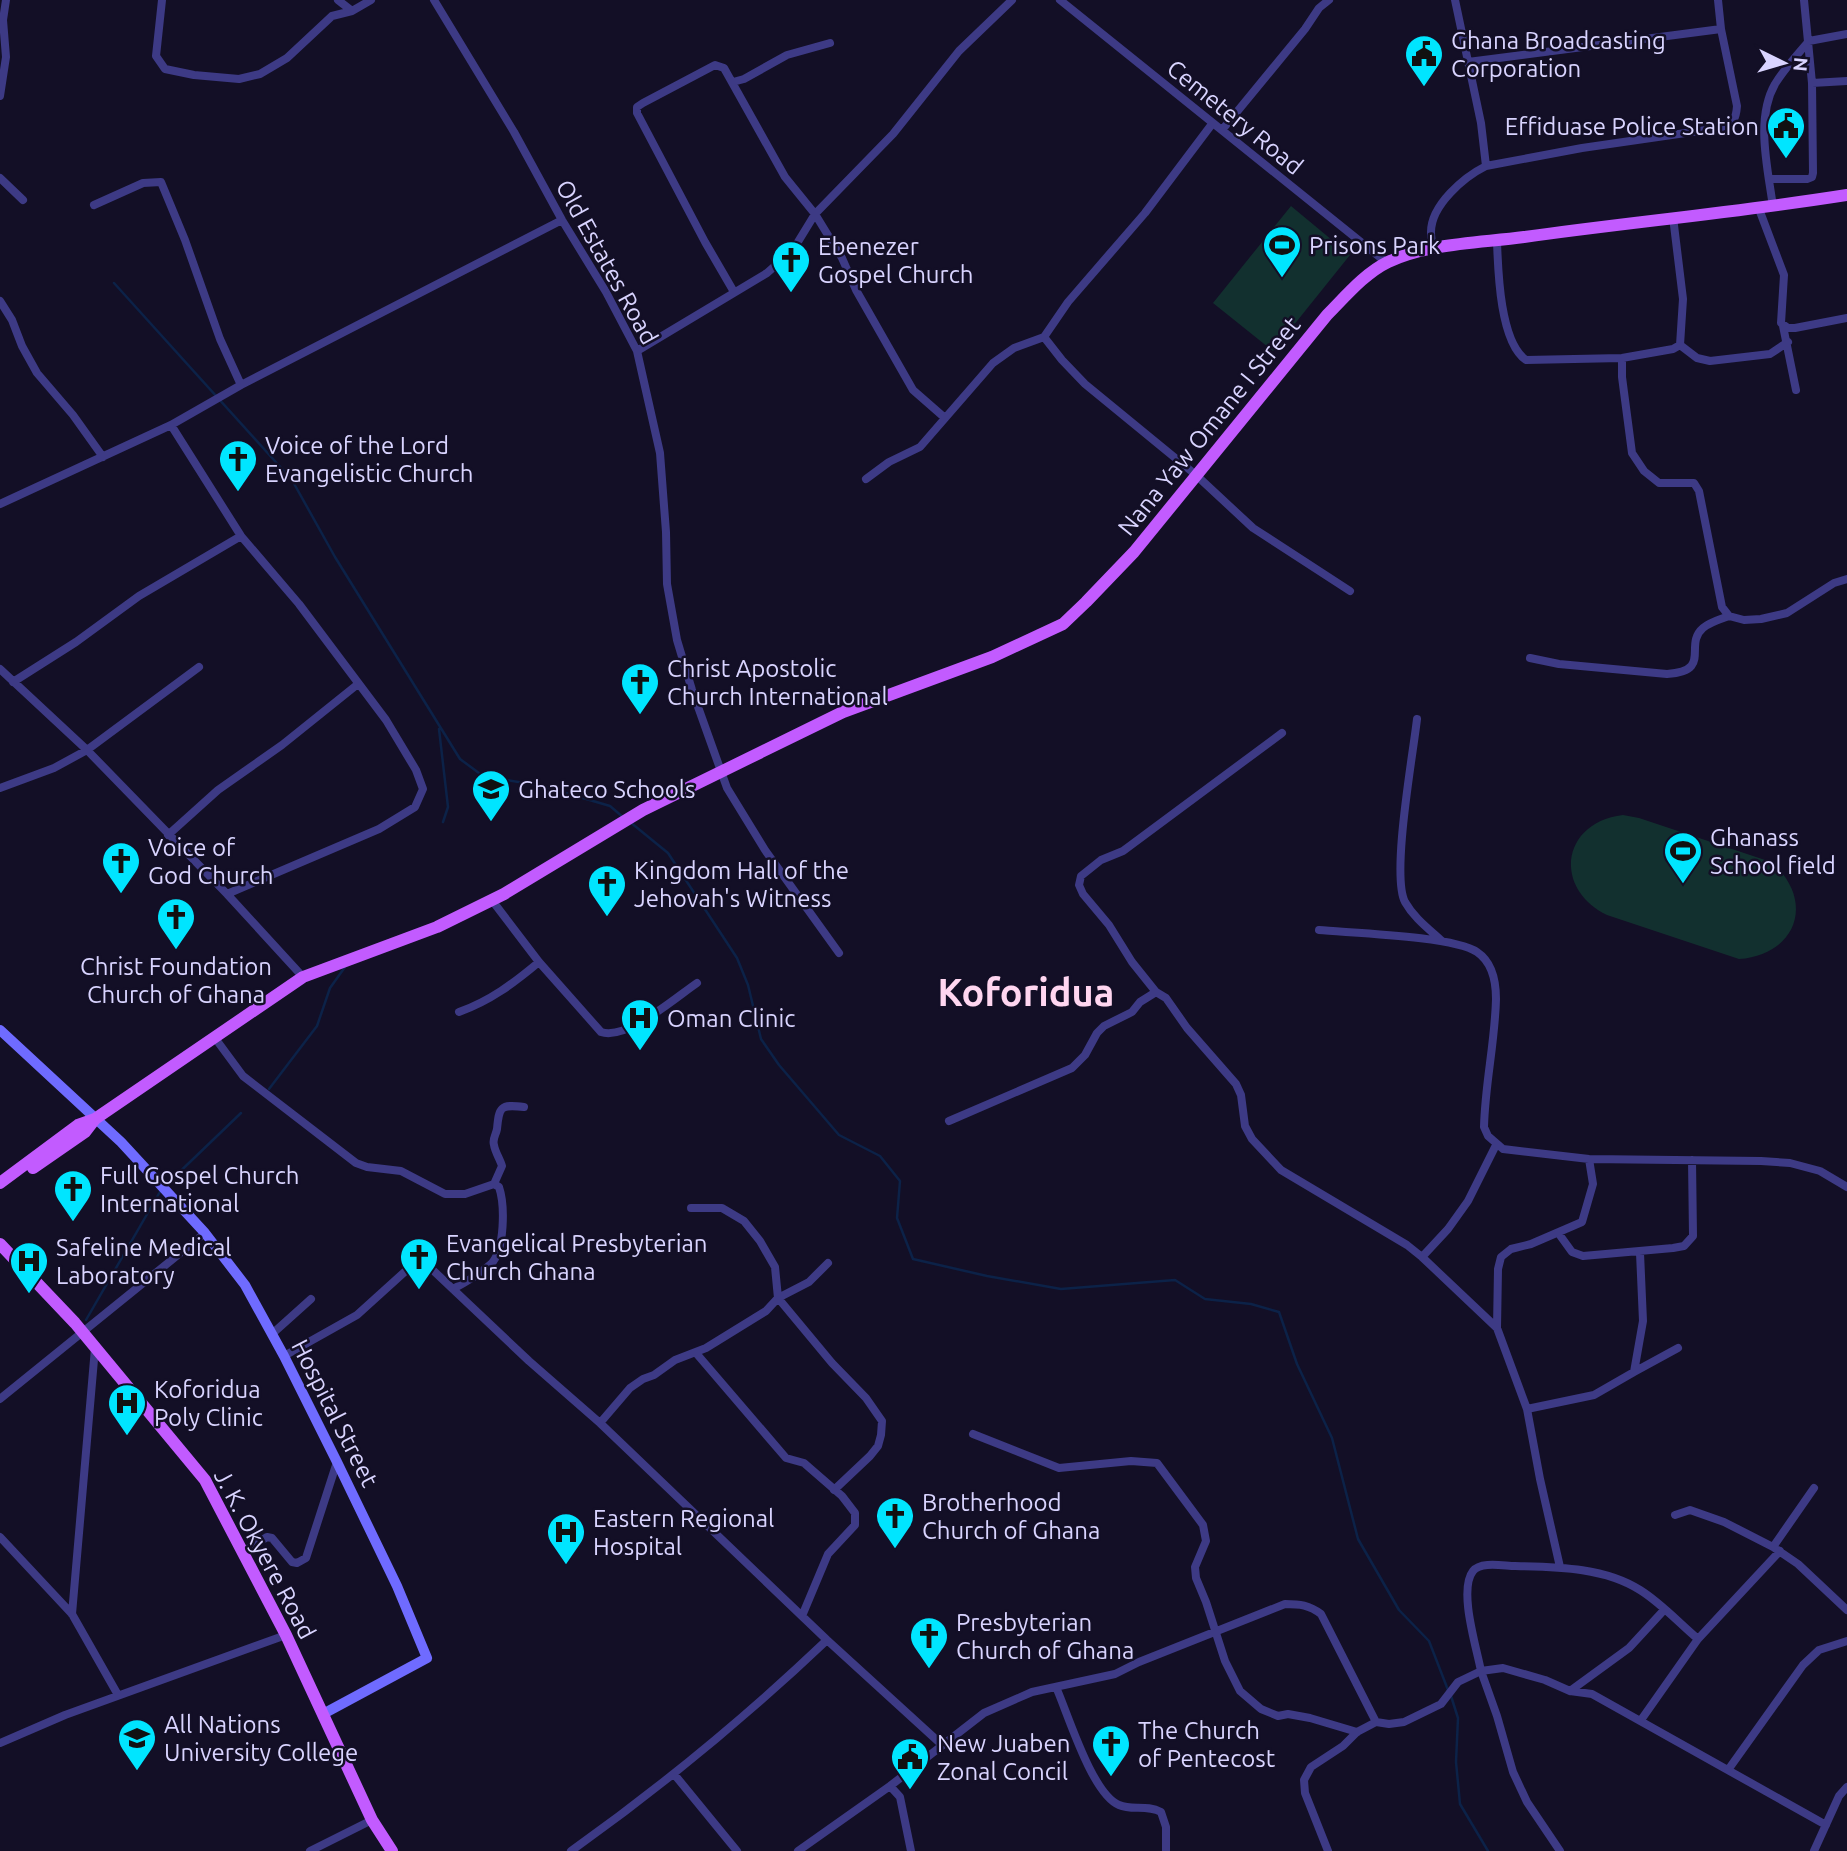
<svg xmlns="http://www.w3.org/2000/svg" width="1847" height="1851" font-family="Ubuntu,sans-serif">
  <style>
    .green { fill: #12302f }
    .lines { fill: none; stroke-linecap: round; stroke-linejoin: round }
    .stream { stroke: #0c2248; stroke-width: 2.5 }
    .street { stroke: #3d3a85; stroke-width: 8 }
    .secondary { stroke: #6f6bff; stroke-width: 10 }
    .primary { stroke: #c25bff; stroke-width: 12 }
    .labels { text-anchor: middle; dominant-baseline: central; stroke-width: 5; stroke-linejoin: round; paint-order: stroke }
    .poi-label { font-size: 24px; fill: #d9d4ff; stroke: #130f26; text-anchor: start }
    .street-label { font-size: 24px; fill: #d9d4ff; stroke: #130f26 }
    .town-label { font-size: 38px; font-weight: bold; fill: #ffd6f0; stroke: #130f26 }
  </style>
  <rect width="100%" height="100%" fill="#130f26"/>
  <path class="green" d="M1291,206L1350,255L1273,351L1213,303Z
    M1623,815L1639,818L1771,862C1816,900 1797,955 1739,959L1607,915C1552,888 1562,822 1623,815Z"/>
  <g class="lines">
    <path class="stream" d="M114,283L292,480L335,557L460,759L483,776L542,786L610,806L624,818
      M439,729L448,807L443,822
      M630,822L668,853L737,958L748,985L761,1039L779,1065L839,1135L880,1156L900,1181L897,1218L913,1259L987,1276L1061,1289L1175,1280L1205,1299L1251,1304L1279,1312L1297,1364L1332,1438L1358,1539L1399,1610L1429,1641L1448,1690
      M269,1089L317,1026L330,988L345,967
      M166,1185L241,1113
      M86,1320L161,1190
      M1451,1696L1458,1718L1456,1762L1460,1804L1488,1851"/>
    <path class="street" d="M162,0L156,56L165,69L194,75L239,79L260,74L287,58L332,16L352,11L371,0
      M338,0L352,11
      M434,0L514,132L562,220L606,292L637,351L660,453L666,532L667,584L677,640L692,690L727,788L765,850L839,953
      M1060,0L1387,263
      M1718,0L1721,29
      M1468,62L1721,29L1737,106C1736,119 1734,124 1720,128L1582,148L1486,166
      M733,82L744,79L787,55L830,43
      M1812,83L1847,81
      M0,96L6,57L3,20L6,0
      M1222,130L1305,29L1319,8L1329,0
      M0,178L23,200
      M1769,179H1807L1812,177L1813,173L1812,83L1804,0
      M94,205L143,183L161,182L185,240L220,339L241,385
      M1773,207C1768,169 1755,119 1775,84C1785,68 1797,55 1809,41L1847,34
      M1759,209L1784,275L1781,323L1788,328H1795L1847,318
      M1497,241C1498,271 1500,342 1526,360L1622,358L1673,349L1680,345L1683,299L1673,217
      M1433,248C1432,243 1431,237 1431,232C1431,205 1464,177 1486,166L1481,123L1455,0
      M734,292L705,242L637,113V107L643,103L715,65L724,68L785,177L815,214L842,258L856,290L913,390L945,418
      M0,301L12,320L22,346L37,373L73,415L103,457
      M1783,326L1796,390
      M1044,337L1062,360L1085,384L1196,475L1253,528L1350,591
      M1680,345L1697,358L1710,361L1770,354L1788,342
      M637,351L767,273L793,250L815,214L893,134L959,51L1012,0
      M1622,358V377L1632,453L1644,471L1659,483H1694L1699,491L1722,607L1729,616L1744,620L1761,619L1787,613L1834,583L1847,579
      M171,425L241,536L299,604L386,720L416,770L423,789L415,807L379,829L227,894
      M866,479L889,462L920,447L993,363L1014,348L1044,337L1068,302L1145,213L1212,124
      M0,504L171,425L241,385L562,220
      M1530,658L1559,664L1667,674C1713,671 1683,645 1703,628C1710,622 1721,619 1729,616
      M0,669L87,750L227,894L303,977
      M13,682L76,642L139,596L241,536
      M1417,719C1413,755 1391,875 1405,902C1414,918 1429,929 1442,941
      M1282,733L1123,851L1101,860L1081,876L1079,885L1083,894L1109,925L1132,962L1156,992L1166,998L1187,1028L1236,1084L1241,1095L1245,1126L1252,1139L1281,1170L1407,1245L1422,1257L1497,1328L1527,1409L1540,1479L1560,1567
      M0,788L54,768L87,750L199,667
      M168,835L218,790L282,745L358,684
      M491,899L539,962L601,1032C626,1041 675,998 697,983
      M1319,930C1351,933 1454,936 1477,952C1492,962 1496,982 1496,999C1495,1042 1485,1084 1484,1127L1488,1136L1503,1149L1589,1159L1761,1161L1790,1163L1820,1171L1847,1187
      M459,1012C490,1001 514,983 539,962
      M215,1038L243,1076L356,1163L367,1167L401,1171L445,1194H465L494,1184L502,1166C500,1159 495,1152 494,1145C492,1139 496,1135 497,1129C499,1107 500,1104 524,1107
      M949,1121L1072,1068L1085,1055L1097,1033L1104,1026L1132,1012L1140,1002L1156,992
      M691,1208H722L744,1221L760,1241L775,1267L778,1298L832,1363L866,1398L882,1421L881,1435L878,1446L870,1456L834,1490
      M1559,1234L1572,1252L1583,1256L1673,1248L1684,1246L1693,1236L1692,1160
      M1422,1257L1448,1229L1468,1201L1496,1145
      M453,1289C466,1282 480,1274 491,1264C505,1250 505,1205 499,1187L494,1184
      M1497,1328L1498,1269L1501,1257L1511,1249L1531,1244L1582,1222L1593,1184L1589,1159
      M272,1334L311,1299
      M696,1353L786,1458L804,1463L842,1496L855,1513V1525L828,1554L802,1616
      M284,1356L357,1315L420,1258L529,1361L600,1423L827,1640L941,1744
      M1634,1372L1678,1348
      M0,1399L205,1233
      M1527,1409L1594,1395L1634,1372L1643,1321L1640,1253
      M600,1423L630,1388L643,1379L654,1375L675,1360L706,1348L766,1311L778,1298L809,1282L828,1263
      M973,1434L1059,1468L1131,1461L1157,1463L1203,1525L1206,1541L1195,1567L1196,1578L1206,1602L1225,1661L1240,1691L1261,1709L1278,1716L1288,1714L1310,1718L1357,1732
      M1675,1515L1690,1510L1724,1522L1773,1547L1798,1564L1847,1610
      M0,1537L72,1614L118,1695
      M1773,1547L1814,1488
      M243,1552L267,1537L272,1538L292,1562L297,1563L306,1558L337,1462
      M72,1614L95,1348
      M1698,1639C1679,1623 1661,1603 1640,1590C1604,1567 1556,1567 1515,1566C1504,1566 1481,1561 1473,1571C1458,1590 1477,1649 1481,1671L1503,1668L1545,1680L1570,1691L1592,1694L1826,1825
      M1056,1687C1068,1714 1092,1794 1119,1805C1132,1811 1146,1804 1161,1812L1166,1827V1851
      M1570,1691L1629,1648L1664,1610
      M1641,1720L1698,1639L1780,1551
      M0,1743L65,1715L286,1635
      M1728,1770L1803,1665L1819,1650L1847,1641
      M674,1774L737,1851
      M890,1786L900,1797L911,1851
      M310,1851L372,1820
      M571,1851C661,1787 747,1716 827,1640
      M798,1851L890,1786L984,1713L1032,1692L1115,1674L1139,1662L1285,1604C1300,1604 1309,1605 1321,1614L1376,1722L1389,1724L1404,1722L1441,1704L1458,1682L1481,1671L1497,1716L1513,1772L1527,1802L1560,1851
      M1328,1851L1305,1793L1304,1780L1311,1767L1343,1746L1357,1732L1376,1722
      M1814,1851L1839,1796L1847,1787"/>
    <path class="secondary" d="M0,1030L121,1142L205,1233L245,1285L284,1356L337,1462L397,1586L427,1658L323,1714"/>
    <path class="primary" d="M33,1168L85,1132L95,1119
      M0,1183L78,1125L95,1119L303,977L437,927L504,894L643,810L843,712L992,657L1063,624L1086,602L1134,552L1327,315C1345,297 1365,273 1388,262C1429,243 1479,243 1524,237C1632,222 1740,212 1847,195
      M0,1244L75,1323L205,1480L286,1635L372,1820L392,1851"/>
  </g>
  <defs>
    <symbol id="civic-pin" viewBox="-11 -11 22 30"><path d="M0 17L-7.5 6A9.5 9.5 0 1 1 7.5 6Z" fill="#00e5ff" stroke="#130f26"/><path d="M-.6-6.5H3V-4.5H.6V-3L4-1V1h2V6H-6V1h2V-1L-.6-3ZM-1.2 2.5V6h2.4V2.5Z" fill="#111"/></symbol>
    <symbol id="stadium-pin" viewBox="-11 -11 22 30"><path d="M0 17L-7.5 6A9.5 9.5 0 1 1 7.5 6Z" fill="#00e5ff" stroke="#130f26"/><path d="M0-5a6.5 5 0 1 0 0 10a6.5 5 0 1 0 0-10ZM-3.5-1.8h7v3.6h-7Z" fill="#111"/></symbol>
    <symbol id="church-pin" viewBox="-11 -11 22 30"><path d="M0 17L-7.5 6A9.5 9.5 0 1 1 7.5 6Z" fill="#00e5ff" stroke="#130f26"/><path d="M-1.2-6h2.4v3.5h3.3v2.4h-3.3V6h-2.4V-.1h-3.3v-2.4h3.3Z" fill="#111"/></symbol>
    <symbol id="school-pin" viewBox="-11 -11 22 30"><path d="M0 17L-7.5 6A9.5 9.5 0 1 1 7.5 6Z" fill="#00e5ff" stroke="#130f26"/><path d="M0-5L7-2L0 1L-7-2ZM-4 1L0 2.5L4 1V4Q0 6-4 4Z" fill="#111"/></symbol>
    <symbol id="hospital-pin" viewBox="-11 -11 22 30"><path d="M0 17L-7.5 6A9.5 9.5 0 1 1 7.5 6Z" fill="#00e5ff" stroke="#130f26"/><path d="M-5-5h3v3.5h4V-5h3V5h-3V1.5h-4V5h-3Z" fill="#111"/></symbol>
    <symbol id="university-pin" viewBox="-11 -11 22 30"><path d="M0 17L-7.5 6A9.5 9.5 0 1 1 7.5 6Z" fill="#00e5ff" stroke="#130f26"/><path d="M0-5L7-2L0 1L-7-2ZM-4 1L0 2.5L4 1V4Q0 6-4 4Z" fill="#111"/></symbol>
  </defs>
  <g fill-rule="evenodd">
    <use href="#civic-pin" x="1402" y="32" width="44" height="60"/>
    <use href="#civic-pin" x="1764" y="104" width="44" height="60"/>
    <use href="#stadium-pin" x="1260" y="223" width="44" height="60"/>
    <use href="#church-pin" x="769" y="238" width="44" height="60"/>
    <use href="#church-pin" x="216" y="437" width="44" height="60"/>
    <use href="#church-pin" x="618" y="660" width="44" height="60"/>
    <use href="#school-pin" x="469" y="767" width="44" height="60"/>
    <use href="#stadium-pin" x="1661" y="829" width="44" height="60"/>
    <use href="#church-pin" x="99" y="839" width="44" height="60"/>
    <use href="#church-pin" x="585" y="862" width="44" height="60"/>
    <use href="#church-pin" x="154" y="895" width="44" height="60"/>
    <use href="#hospital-pin" x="618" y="996" width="44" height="60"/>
    <use href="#church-pin" x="51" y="1167" width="44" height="60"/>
    <use href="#church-pin" x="397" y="1235" width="44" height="60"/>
    <use href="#hospital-pin" x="7" y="1239" width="44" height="60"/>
    <use href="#hospital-pin" x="105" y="1381" width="44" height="60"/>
    <use href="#church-pin" x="873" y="1494" width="44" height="60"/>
    <use href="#hospital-pin" x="544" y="1510" width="44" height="60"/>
    <use href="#church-pin" x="907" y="1614" width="44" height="60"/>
    <use href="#university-pin" x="115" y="1716" width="44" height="60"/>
    <use href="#church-pin" x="1089" y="1722" width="44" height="60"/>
    <use href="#civic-pin" x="888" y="1735" width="44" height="60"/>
  </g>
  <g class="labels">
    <g class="poi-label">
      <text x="1451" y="40">Ghana Broadcasting<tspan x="1451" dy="28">Corporation</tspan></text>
      <text x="1759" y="126" text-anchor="end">Effiduase Police Station</text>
      <text x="1309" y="245">Prisons Park</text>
      <text x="818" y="246">Ebenezer<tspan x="818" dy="28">Gospel Church</tspan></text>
      <text x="265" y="445">Voice of the Lord<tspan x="265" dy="28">Evangelistic Church</tspan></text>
      <text x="667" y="668">Christ Apostolic<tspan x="667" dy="28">Church International</tspan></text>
      <text x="518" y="789">Ghateco Schools</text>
      <text x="1710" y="837">Ghanass<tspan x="1710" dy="28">School field</tspan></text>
      <text x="148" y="847">Voice of<tspan x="148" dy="28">God Church</tspan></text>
      <text x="634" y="870">Kingdom Hall of the<tspan x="634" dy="28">Jehovah's Witness</tspan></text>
      <text x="176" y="966" text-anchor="middle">Christ Foundation<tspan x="176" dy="28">Church of Ghana</tspan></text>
      <text x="667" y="1018">Oman Clinic</text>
      <text x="100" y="1175">Full Gospel Church<tspan x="100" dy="28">International</tspan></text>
      <text x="446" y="1243">Evangelical Presbyterian<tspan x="446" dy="28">Church Ghana</tspan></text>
      <text x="56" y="1247">Safeline Medical<tspan x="56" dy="28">Laboratory</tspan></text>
      <text x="154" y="1389">Koforidua<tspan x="154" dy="28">Poly Clinic</tspan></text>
      <text x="922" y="1502">Brotherhood<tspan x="922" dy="28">Church of Ghana</tspan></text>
      <text x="593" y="1518">Eastern Regional<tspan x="593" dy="28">Hospital</tspan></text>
      <text x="956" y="1622">Presbyterian<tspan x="956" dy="28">Church of Ghana</tspan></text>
      <text x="164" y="1724">All Nations<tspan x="164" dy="28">University College</tspan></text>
      <text x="1138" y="1730">The Church<tspan x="1138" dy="28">of Pentecost</tspan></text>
      <text x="937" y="1743">New Juaben<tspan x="937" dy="28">Zonal Concil</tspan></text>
    </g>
    <g class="street-label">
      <text transform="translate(1235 117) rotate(39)">Cemetery Road</text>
      <text transform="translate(607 262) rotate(61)">Old Estates Road</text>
      <text transform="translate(1209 426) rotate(-51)">Nana Yaw Omane I Street</text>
      <text transform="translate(335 1413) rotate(63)">Hospital Street</text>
      <text transform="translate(265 1554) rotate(62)">J. K. Okyere Road</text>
    </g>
    <g class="town-label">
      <text x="1026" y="992">Koforidua</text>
    </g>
  </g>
  <g transform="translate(1784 63) rotate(95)" stroke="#130f26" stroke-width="5" paint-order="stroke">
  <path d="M0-5L12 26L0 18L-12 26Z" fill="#d9d4ff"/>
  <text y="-10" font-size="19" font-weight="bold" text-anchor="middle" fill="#d9d4ff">N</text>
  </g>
</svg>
